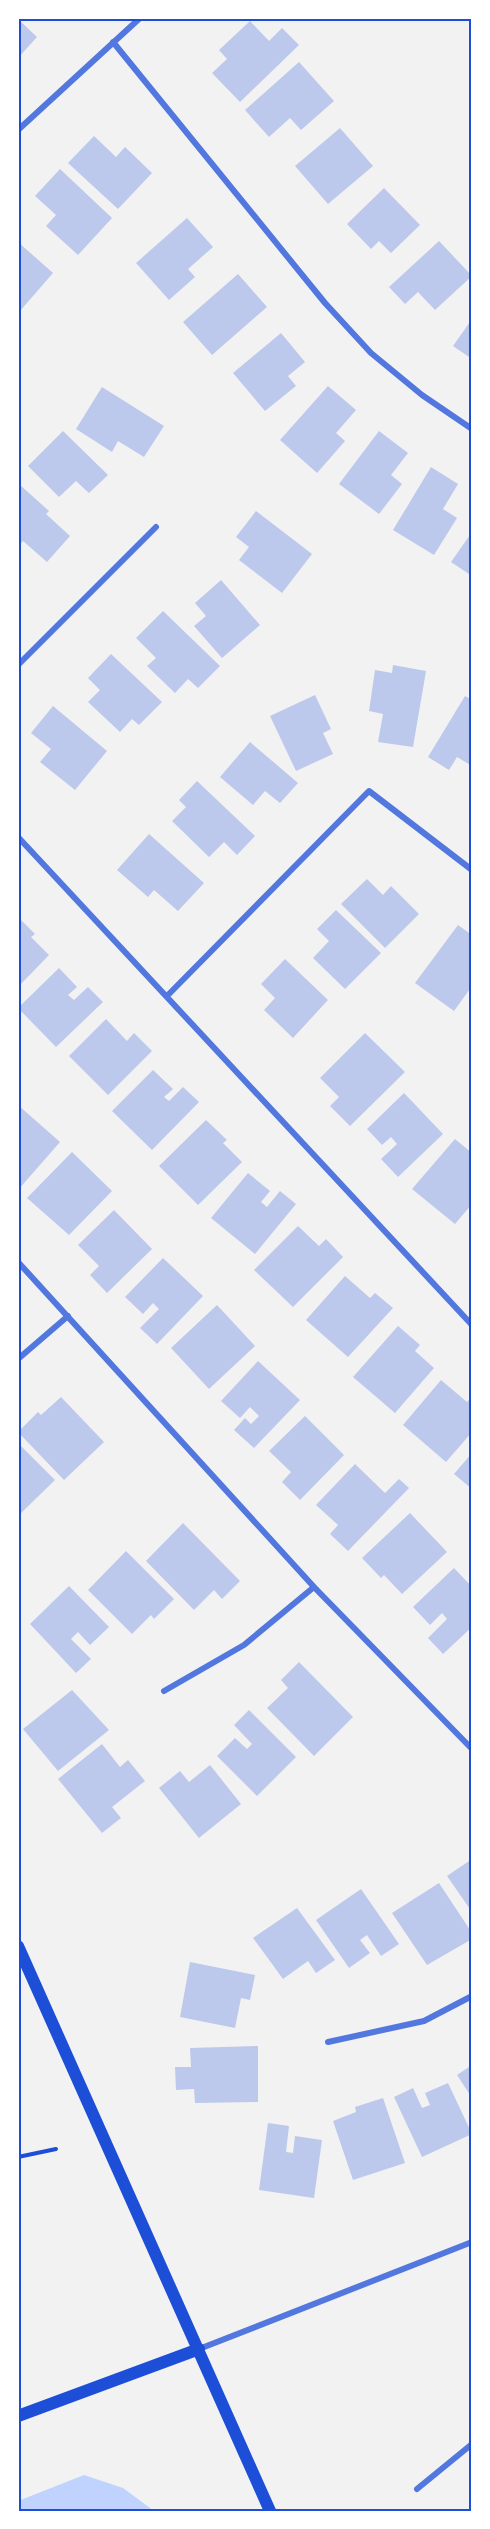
<svg xmlns="http://www.w3.org/2000/svg" width="490" height="2529" font-family="'IBM Plex Serif',serif">
  <style>
    .water { fill: #bfd3fe }
    .building { fill: #bdc9ec }
    .lines { fill: none; stroke-linecap: round; stroke-linejoin: round }
    .path { stroke: #1d4ed8; stroke-width: 4 }
    .minor { stroke: #5277de; stroke-width: 6 }
    .secondary { stroke: #1d4ed8; stroke-width: 12 }
    .neatline { fill: none; stroke: #1d4ed8; stroke-width: 2 }
  </style>
  <rect width="100%" height="100%" fill="#f2f2f2"/>
  <path class="water" d="M84,2475L123,2488L154,2511H18V2501Z"/>
  <path class="building" d="M18,19L37,37L18,58Z
    M250,21L269,41L282,28L299,45L240,102L212,73L227,59L219,50Z
    M299,62L334,101L301,130L290,118L269,137L245,110Z
    M340,128L373,166L328,204L295,166Z
    M94,136L116,157L125,147L152,173L118,209L68,163Z
    M60,169L112,218L78,255L46,226L56,215L35,196Z
    M384,188L420,225L391,253L379,241L371,249L347,224Z
    M187,218L213,247L188,269L195,277L169,300L136,263Z
    M439,241L472,276L435,310L418,292L405,304L389,287Z
    M18,242L53,273L20,311L18,309Z
    M238,274L267,307L212,355L183,322Z
    M472,319V359L453,346Z
    M281,333L305,362L288,376L296,386L265,411L233,373Z
    M328,386L356,410L336,433L345,441L317,473L280,440Z
    M102,387L164,426L144,457L118,441L112,452L76,429Z
    M63,431L108,475L89,493L76,481L59,497L28,466Z
    M379,431L408,453L391,475L402,484L379,514L339,484Z
    M431,467L458,484L443,509L457,518L434,555L393,530Z
    M20,485L49,511L46,514L70,536L47,562L23,541L18,547Z
    M256,511L312,554L282,593L239,560L249,547L236,537Z
    M472,532V576L451,562Z
    M221,580L260,625L222,658L194,626L206,616L195,603Z
    M163,611L220,666L198,688L188,679L175,693L147,666L156,658L136,638Z
    M111,654L162,702L139,725L132,719L120,732L88,702L100,690L88,678Z
    M393,665L426,671L413,747L378,742L383,714L369,711L375,670L392,673Z
    M315,695L331,729L323,733L333,754L296,771L270,716Z
    M465,696L472,700V766L457,757L449,770L428,757Z
    M53,706L107,751L75,790L40,762L51,749L31,733Z
    M250,742L298,783L280,803L265,791L253,805L220,777Z
    M197,781L255,836L237,855L224,842L209,857L172,821L186,807L179,800Z
    M149,834L204,883L178,911L154,890L148,897L117,870Z
    M367,879L383,895L391,886L419,914L385,948L341,904Z
    M336,910L381,953L345,989L313,958L329,941L317,929Z
    M18,917L35,934L31,937L49,955L18,987Z
    M458,925L472,935V986L454,1011L415,983Z
    M285,959L328,1000L293,1038L264,1010L275,998L261,984Z
    M59,968L77,987L68,995L74,1000L88,987L103,1002L56,1047L18,1008Z
    M106,1019L127,1041L134,1033L152,1051L108,1095L69,1056Z
    M365,1033L405,1072L350,1126L330,1106L339,1097L320,1078Z
    M153,1070L173,1089L164,1097L169,1101L183,1087L199,1102L152,1150L112,1111Z
    M404,1093L443,1134L398,1177L381,1159L397,1144L391,1137L382,1145L367,1129Z
    M18,1105L60,1142L18,1190Z
    M206,1120L227,1140L223,1143L242,1162L198,1205L159,1166Z
    M455,1139L472,1153V1204L455,1224L412,1189Z
    M72,1152L112,1191L69,1235L27,1198Z
    M248,1173L270,1191L261,1202L267,1207L280,1191L296,1204L255,1254L211,1218Z
    M114,1210L152,1249L107,1293L90,1275L99,1266L78,1245Z
    M298,1226L319,1246L326,1239L343,1257L293,1307L254,1270Z
    M163,1258L203,1296L157,1344L140,1328L159,1309L153,1303L143,1314L125,1297Z
    M345,1276L370,1298L375,1293L393,1308L348,1357L306,1320Z
    M217,1305L255,1346L209,1389L171,1348Z
    M398,1326L420,1345L415,1351L434,1368L395,1413L353,1377Z
    M258,1361L300,1400L254,1448L234,1430L245,1418L251,1424L259,1416L250,1407L240,1418L221,1401Z
    M441,1380L467,1402L472,1396V1432L446,1462L403,1425Z
    M61,1397L104,1442L64,1480L18,1432L38,1412L41,1415Z
    M305,1416L344,1455L300,1500L282,1482L291,1472L269,1451Z
    M18,1443L55,1480L18,1516Z
    M472,1453V1489L454,1474Z
    M355,1464L385,1493L399,1479L409,1488L348,1551L330,1534L338,1525L316,1505Z
    M410,1513L447,1552L402,1594L384,1575L381,1578L362,1558Z
    M183,1523L240,1581L222,1599L214,1590L194,1610L146,1561Z
    M126,1551L174,1599L154,1619L151,1615L132,1634L88,1590Z
    M454,1568L472,1587V1627L443,1654L428,1638L447,1619L442,1613L430,1625L413,1607Z
    M69,1586L109,1627L90,1645L78,1632L71,1639L91,1659L76,1673L30,1624Z
    M299,1662L353,1717L314,1756L267,1708L288,1688L281,1680Z
    M72,1690L109,1730L58,1771L23,1729Z
    M249,1710L296,1757L257,1796L217,1756L235,1738L247,1749L252,1744L234,1725Z
    M102,1744L120,1767L128,1760L145,1781L112,1807L121,1818L102,1833L58,1779Z
    M210,1765L241,1804L199,1838L159,1788L180,1771L189,1782Z
    M472,1859V1912L447,1876Z
    M439,1883L472,1933V1939L427,1965L392,1913Z
    M361,1889L399,1944L381,1956L367,1935L360,1940L370,1953L349,1968L316,1920Z
    M297,1908L335,1960L316,1973L308,1961L283,1979L253,1938Z
    M190,1962L255,1975L250,2000L241,1998L235,2028L180,2017Z
    M258,2046V2102L195,2103L194,2089L176,2090L175,2067H191L190,2048Z
    M472,2065V2098L457,2075Z
    M448,2083L472,2134L422,2157L394,2097L413,2088L422,2108L430,2105L425,2093Z
    M383,2098L405,2163L353,2180L333,2121L356,2112L355,2107Z
    M268,2123L289,2126L286,2152L293,2153L295,2136L322,2140L314,2198L259,2190Z"/>
  <g class="lines">
    <path class="path" d="M18,2157L56,2149"/>
    <path class="minor" d="M113,42L325,303L371,353L422,395L472,429
      M18,130L140,18
      M18,665L156,527
      M18,837L472,1325
      M167,996L369,791L472,870
      M18,1262L314,1587L472,1749
      M18,1359L68,1316
      M164,1691L244,1645L314,1587
      M328,2042L424,2021L472,1996
      M199,2349L472,2242
      M417,2489L472,2444"/>
    <path class="secondary" d="M18,1946L270,2511
      M18,2416L199,2349"/>
  </g>
  <rect width="490" height="2529" fill="none" stroke="#ffffff" stroke-width="39"/>
  <rect x="20" y="20" width="450" height="2490" class="neatline"/>
</svg>
